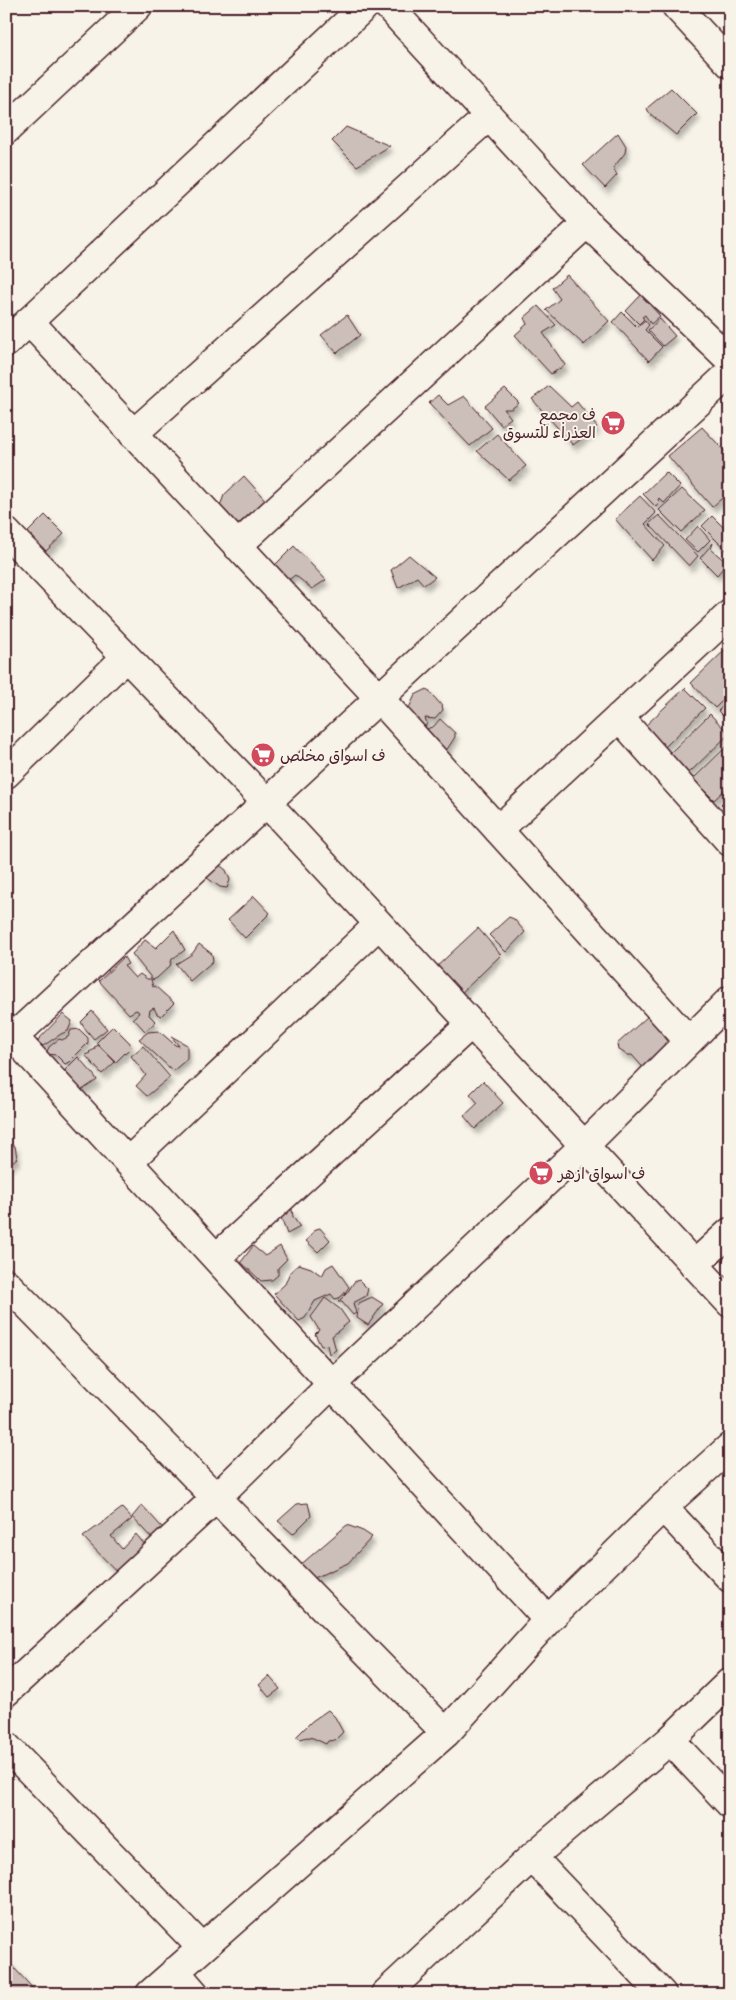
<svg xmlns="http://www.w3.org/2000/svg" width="736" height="2000" font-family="Itim,'Playpen Sans Arabic',sans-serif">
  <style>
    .building { fill: #ccbfb9; stroke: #4a1f2b; filter: url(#shadow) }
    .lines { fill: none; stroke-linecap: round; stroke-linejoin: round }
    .minor-casing { stroke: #4a1f2b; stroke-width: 31 }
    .tertiary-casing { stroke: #4a1f2b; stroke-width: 31 }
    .minor { stroke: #f7f3e8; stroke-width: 28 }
    .tertiary { stroke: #f7f3e8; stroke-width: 28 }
    .labels { text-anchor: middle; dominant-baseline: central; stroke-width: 4; stroke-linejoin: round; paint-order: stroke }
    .poi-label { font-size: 16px; fill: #4a1f2b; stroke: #f7f3e8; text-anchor: start }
  </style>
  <defs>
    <filter id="shadow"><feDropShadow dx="3" dy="5.5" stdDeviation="2.5" flood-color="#0004"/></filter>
  </defs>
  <rect width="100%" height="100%" fill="#f7f3e8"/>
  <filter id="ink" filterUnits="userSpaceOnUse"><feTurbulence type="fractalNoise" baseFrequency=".02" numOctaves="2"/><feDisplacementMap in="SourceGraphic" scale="10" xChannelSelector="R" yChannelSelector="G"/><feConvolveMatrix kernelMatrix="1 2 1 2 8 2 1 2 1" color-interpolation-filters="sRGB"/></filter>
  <g filter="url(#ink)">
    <path class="building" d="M671,88L697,114L676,135L649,113L647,108Z
      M346,127L390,146L357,166L332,141Z
      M618,133L626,146L625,153L613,168L617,175L605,188L583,165Z
      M567,275L609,321L584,345L546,310L560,299L552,288Z
      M641,295L660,316L651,324L645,315L642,317L644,319L639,324L626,311Z
      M538,306L556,325L543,333L565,365L551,374L515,335L527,324L524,318Z
      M622,312L637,327L645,320L649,325L645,330L662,347L649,361L613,322Z
      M347,315L360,335L337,353L321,335Z
      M660,319L675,336L663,346L648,330Z
      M549,386L571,407L577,402L597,427L573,445L532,399Z
      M505,389L519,403L511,409H504L511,418L501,425L485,406Z
      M438,395L448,405L464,396L492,428L470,446L429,403Z
      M702,427L730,457V491L712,507L668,456Z
      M497,434L526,466L509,480L477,451Z
      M666,472L680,486L664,503L659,498L658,500L660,502L656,507L643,494Z
      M244,476L268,503L238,530L219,509L224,495Z
      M682,489L705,510L681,532L659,510Z
      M640,496L656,513L645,524L665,546L652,560L615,519Z
      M45,515L64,534L46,551L28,532Z
      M659,515L698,556L689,566L649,524Z
      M712,516L730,534V546L726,550L702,526Z
      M698,526L710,540L698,552L685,540Z
      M713,543L711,549L727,563L717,575L700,558Z
      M294,546L326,580L312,589L295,575L282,585L270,570Z
      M409,555L435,577L424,585L417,577L398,588L391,570Z
      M730,645V693L715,708L691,683Z
      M685,688L705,708L665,747L645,726Z
      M427,689L442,706L443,710L435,719L425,718L427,723L425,727L417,729L402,708H409L415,695Z
      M730,699V723L718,711Z
      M710,714L729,734L689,773L670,753Z
      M440,719L455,733V737L446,751L427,729L434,726Z
      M730,743V785L714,800L693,779Z
      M730,795V813L721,804Z
      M218,864L226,870L230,880L227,888L220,887L207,878V872Z
      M254,896L270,913L245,938L228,920Z
      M509,917L514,919L525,932L506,952L489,935Z
      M478,928L501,955L455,999L433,970Z
      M174,930L185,950L172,959L170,966L157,978L153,980L132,954L145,940L156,948Z
      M199,944L212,954L213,961L190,981L176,964L192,954Z
      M124,957L128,964L124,966L135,978L140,974L147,979H151L153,987L155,986L174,1003L161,1016L157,1014L154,1008L150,1010L149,1015L156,1022L145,1031L133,1018L139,1013L138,1011L136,1010L129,1014L99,981Z
      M92,1011L107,1029L94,1039L83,1026L81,1022Z
      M63,1014L72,1021L68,1031L61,1034L43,1046L37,1041Z
      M648,1016L672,1046L646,1071L632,1055H627L618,1049L617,1044Z
      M113,1026L130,1043L131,1047L116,1062L96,1043Z
      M79,1029L88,1038V1043L69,1062L65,1064L56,1055L46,1054L49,1047L59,1039L62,1040L68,1037L71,1030Z
      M159,1031L175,1045L179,1046L171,1036L187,1045V1059L173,1071L139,1039L148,1032Z
      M99,1045L115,1062L102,1074L85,1055L90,1053L89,1052L95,1049L94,1047Z
      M143,1046L170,1077L147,1096L136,1086L146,1075L131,1056Z
      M78,1057L94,1075L97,1080L82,1090L67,1075L65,1070Z
      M483,1081L503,1103L475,1129L464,1116L478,1103L470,1094Z
      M6,1141L9,1145L15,1146L17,1158L6,1167Z
      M292,1209L293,1217L300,1227L287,1234L280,1215Z
      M320,1228L330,1240L318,1252L306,1241L316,1229Z
      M253,1246L265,1256L280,1246L287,1259L278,1268V1275L272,1280L261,1281L241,1262Z
      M299,1264L311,1268L322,1276L326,1268L333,1264L349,1287L343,1295L339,1298L335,1299L331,1294L315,1301L305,1318L299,1321L274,1294L285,1284L290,1272Z
      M359,1280L368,1289L366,1296L353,1303L356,1313L353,1315L342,1302H338L347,1293L354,1282Z
      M372,1297L383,1304L368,1325L357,1318L359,1303Z
      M325,1298L340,1309L349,1322L332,1336L336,1350L329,1354L327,1345L321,1346L315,1334L319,1330L311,1317Z
      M308,1503L311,1516L293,1534L278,1521L297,1504Z
      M142,1505L168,1534L158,1545L132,1517Z
      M122,1508L132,1519L111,1536L122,1549L136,1534L153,1555L124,1579L83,1537Z
      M347,1525L363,1531L372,1537L348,1563L312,1579L298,1567Z
      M269,1676L280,1689L269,1697L259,1685Z
      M328,1710L335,1717L343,1732L335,1740L328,1741L326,1744L313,1738L307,1737L301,1739L296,1737L312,1721Z
      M6,1959L38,1994H6Z"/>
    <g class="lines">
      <defs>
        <path id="minor" d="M388,6L587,223L730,360
          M6,130L138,6
          M29,321L379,698L688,1040
          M6,343L365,6
          M133,434L489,116
          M6,532L266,802L730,1303
          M237,546L587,223
          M619,717L730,842
          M6,774L126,657
          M498,830L730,614
          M6,1029L548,1620
          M6,1044L730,373
          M128,1162L379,924
          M216,1258L471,1024
          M694,1265L730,1232
          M6,1283L446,1733
          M663,1507L730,1578
          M6,1692L216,1498L332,1384L584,1146L730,1000
          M670,1740L730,1804
          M6,1746L202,1948
          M532,1857L662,1994
          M175,1971L195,1994
          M150,1994L446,1733L548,1620L663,1507L730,1447
          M385,1994L532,1857L670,1740L730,1682"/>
        <path id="tertiary" d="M676,6L730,64"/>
      </defs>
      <use href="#minor" class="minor-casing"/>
      <use href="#tertiary" class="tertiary-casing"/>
      <use href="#minor" class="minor"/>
      <use href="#tertiary" class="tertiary"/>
    </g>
  </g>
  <defs>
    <symbol id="supermarket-disc" viewBox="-11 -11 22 22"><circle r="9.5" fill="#d1495b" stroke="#f7f3e8"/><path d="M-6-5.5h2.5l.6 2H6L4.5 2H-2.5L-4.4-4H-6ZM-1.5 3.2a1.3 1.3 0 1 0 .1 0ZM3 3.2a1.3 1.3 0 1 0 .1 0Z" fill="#fff"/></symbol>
  </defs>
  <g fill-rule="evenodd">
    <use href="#supermarket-disc" x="599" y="409" width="28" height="28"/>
    <use href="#supermarket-disc" x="249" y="741" width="28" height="28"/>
    <use href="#supermarket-disc" x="527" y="1159" width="28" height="28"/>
  </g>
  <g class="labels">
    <g class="poi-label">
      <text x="596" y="414" text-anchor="end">ف مجمع<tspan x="596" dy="18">العذراء للتسوق</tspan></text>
      <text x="280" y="755">ف اسواق مخلص</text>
      <text x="558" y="1173">ف اسواق ازهر</text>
    </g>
  </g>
  <rect width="736" height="2000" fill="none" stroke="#f7f3e8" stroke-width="25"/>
  <rect x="12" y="12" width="711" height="1975" fill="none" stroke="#4a1f2b" stroke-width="2" filter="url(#ink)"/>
</svg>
